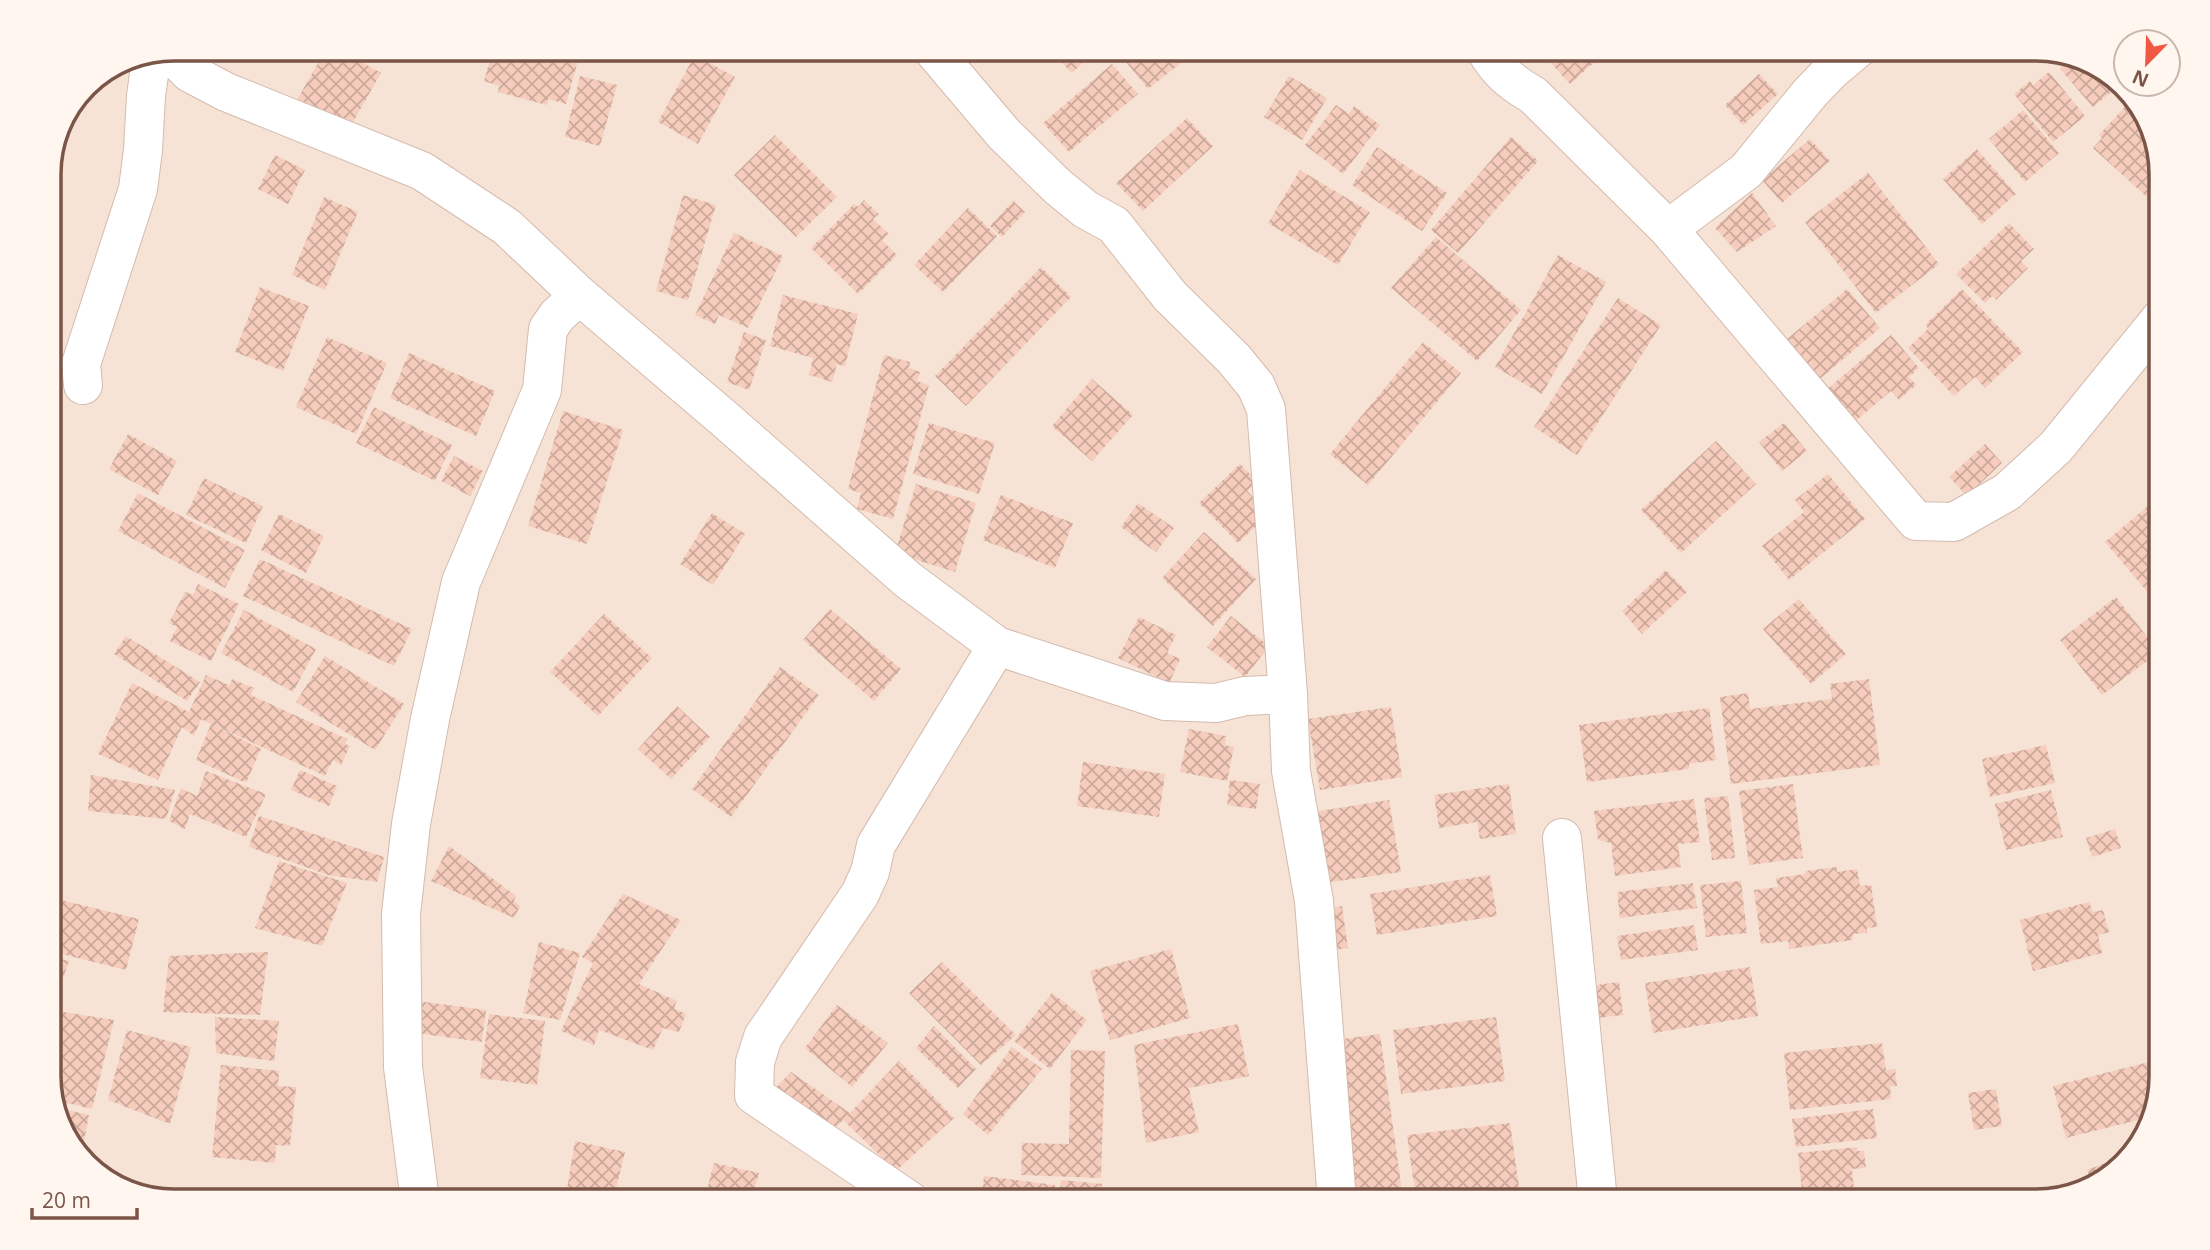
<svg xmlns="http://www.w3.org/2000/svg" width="2210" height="1250" font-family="'Open Sans',sans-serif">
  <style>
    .residential { fill: #f6e3d5 }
    .building { fill: url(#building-cross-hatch) }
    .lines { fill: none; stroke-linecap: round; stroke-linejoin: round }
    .minor-casing { stroke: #d4bbae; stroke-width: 40 }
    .minor { stroke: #fff; stroke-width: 38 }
    .rim { fill: none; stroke: #7b5548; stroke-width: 3.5 }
  </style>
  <defs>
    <pattern id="building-cross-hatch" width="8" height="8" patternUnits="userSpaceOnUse" patternTransform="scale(1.75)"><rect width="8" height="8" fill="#f6cdbc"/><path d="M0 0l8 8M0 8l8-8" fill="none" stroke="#cca99b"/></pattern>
  </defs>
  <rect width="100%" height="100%" fill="#fef3e7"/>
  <path class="residential" d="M174,49H2036L2098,66L2144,111L2161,166V1076L2144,1138L2099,1184L2036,1201H174L112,1184L70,1145L49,1084V166L86,85L127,58Z"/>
  <path class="building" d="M326,49H339L381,73L349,129L297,100Z
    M493,49H568L580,53L566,104L548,99L547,105L498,92L499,86L484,81Z
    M1048,49H1097L1072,73Z
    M1129,49H1192L1195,52L1148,89L1121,56Z
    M1538,49H1609L1570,84Z
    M695,55L735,77L698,144L658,122Z
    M2072,58L2098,66L2118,86L2093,107L2060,69Z
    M1112,64L1138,94L1069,152L1043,123Z
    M2049,72L2085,116L2053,142L2014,94L2030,81L2033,85Z
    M1759,74L1778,94L1743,125L1725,105Z
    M580,76L617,85L600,146L565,137Z
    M1289,76L1327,98L1302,140L1264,117Z
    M2132,99L2144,111L2161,166V210L2093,148L2102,138L2099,135Z
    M1336,105L1349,114L1354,106L1380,125L1343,174L1305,145Z
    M2023,110L2059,153L2025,182L1989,139Z
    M1187,118L1213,146L1143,211L1116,183Z
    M775,135L837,197L796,237L734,175Z
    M1511,137L1538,161L1458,253L1431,230Z
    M1810,139L1830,161L1782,203L1762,180Z
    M1377,147L1447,193L1422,231L1352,185Z
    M1977,149L2016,194L1982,224L1943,179Z
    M275,155L305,170L288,204L258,189Z
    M1300,170L1370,212L1338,265L1268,223Z
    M1868,173L1939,264L1876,313L1805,222Z
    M1752,193L1776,226L1737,252L1715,228Z
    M683,195L716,205L688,300L656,291Z
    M324,197L358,212L325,290L292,275Z
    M864,200L879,214L873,219L889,234L882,240L897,255L858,294L811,248L854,204L858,207Z
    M1013,201L1025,212L1002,237L990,226Z
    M968,208L997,236L943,292L914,265Z
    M2009,223L2034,249L2021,261L2028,268L1996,300L1992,296L1985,303L1956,274Z
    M734,233L783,256L748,328L719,315L715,324L695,315Z
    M1436,237L1521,310L1477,361L1391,288Z
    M1558,255L1606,282L1542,394L1495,367Z
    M1041,267L1071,297L966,406L935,376Z
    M260,287L309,306L283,371L235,352Z
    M1847,289L1880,328L1815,383L1781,344Z
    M1962,289L2023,352L1985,388L1975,377L1954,396L1908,348L1928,329L1926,324Z
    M783,295L858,314L845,366L837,364L832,382L809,375L813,358L770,346Z
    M1618,298L1661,325L1577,455L1534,427Z
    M744,332L766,340L749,390L727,382Z
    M1891,335L1919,368L1909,377L1916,385L1899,400L1891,391L1853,423L1825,391Z
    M327,337L387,363L356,434L296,407Z
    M1423,342L1461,373L1368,485L1330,454Z
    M409,353L495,391L476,436L390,398Z
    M884,355L910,362L909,368L920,372L917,381L929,385L893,519L857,509L861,493L848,489Z
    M1092,379L1133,415L1092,461L1052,426Z
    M374,407L452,445L435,481L356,443Z
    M563,411L623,430L587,544L528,526Z
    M929,423L995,443L979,494L913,474Z
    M1784,423L1807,451L1782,471L1759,442Z
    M128,434L177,461L158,495L109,469Z
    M1716,441L1756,484L1681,553L1641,510Z
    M1985,444L2002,463L1967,496L1949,477Z
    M454,456L483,471L470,496L441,481Z
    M1240,464L1257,481L1247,491L1269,514L1238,543L1199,503Z
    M1828,474L1865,519L1789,580L1762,546L1804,512L1795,500Z
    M204,478L263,506L246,543L186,515Z
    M916,484L976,503L955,572L895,553Z
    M138,493L245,550L225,588L118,531Z
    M1001,495L1073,523L1055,568L983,540Z
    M2154,501L2161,510V608L2105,542Z
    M1138,503L1174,528L1156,552L1121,527Z
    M712,513L745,534L713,585L680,564Z
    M279,514L324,536L306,573L261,550Z
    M1204,532L1256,579L1213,626L1162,578Z
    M260,559L412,629L394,666L243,596Z
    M1666,570L1687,592L1642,634L1622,611Z
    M198,584L239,604L211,661L170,641L177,627L169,623L185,592L193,595Z
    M2116,597L2159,652L2102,695L2060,640Z
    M1799,599L1846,654L1811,684L1763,629Z
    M830,609L901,669L874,701L803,640Z
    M244,610L316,649L293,692L221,653Z
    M604,614L652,658L598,716L550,672Z
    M1231,616L1269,646L1245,677L1207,647Z
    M1139,617L1176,635L1167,653L1180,659L1169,683L1118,658Z
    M126,636L200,682L187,701L114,654Z
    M325,656L404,704L375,750L296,702Z
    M780,667L819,695L731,817L692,789Z
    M206,675L229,685L232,679L254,688L251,695L347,739L345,744L350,746L341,765L333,760L325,776L214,725L261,749L246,783L196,760L211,724L201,719L194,736L182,727L158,780L98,754L132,683L189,712Z
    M1869,679L1880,765L1731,784L1720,697L1748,693L1750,709L1832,699L1830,684Z
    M677,706L710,737L671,779L638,749Z
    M1391,707L1402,777L1320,790L1308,719Z
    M1709,708L1716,760L1689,764V769L1587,782L1579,725Z
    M1189,729L1226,736L1225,745L1234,747L1227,781L1180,772Z
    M2046,745L2055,783L1990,797L1982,759Z
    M1083,762L1165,774L1159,817L1077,806Z
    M300,770L337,786L329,806L291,790Z
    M206,771L266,794L246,837L190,814L185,829L169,821L181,788L197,796Z
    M91,775L175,790L166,819L88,811Z
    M1230,780L1260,784L1256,809L1227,805Z
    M1509,784L1516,834L1480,839L1477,822L1439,828L1434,795Z
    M1793,784L1803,858L1749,865L1739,791Z
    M2051,790L2063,837L2006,850L1995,804Z
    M1728,796L1735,858L1712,860L1704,798Z
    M1694,799L1700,842L1678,844L1681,867L1615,876L1611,843L1598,840L1594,811Z
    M1389,800L1401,872L1318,884L1307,813Z
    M259,816L384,857L377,882L328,875L249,847Z
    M2115,829L2121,848L2092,857L2086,838Z
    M449,846L516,896L514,901L520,906L514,918L431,881Z
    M279,861L347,883L322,946L255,928Z
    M1837,867V872L1857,869L1860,886L1871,885L1877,927L1867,928V933L1853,934L1852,940L1789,949L1788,941L1761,944L1754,890L1778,887L1776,878L1805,874V871Z
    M1490,875L1497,916L1377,935L1370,894Z
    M1741,881L1747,933L1706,937L1700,885Z
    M1693,883L1697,908L1620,918L1617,892Z
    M623,894L681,920L639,984L677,1001L674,1008L686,1014L679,1032L663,1028L653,1050L599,1030L594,1045L561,1031L593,963L582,957Z
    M61,900L139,919L126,970L50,951Z
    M2089,902L2093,912L2103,910L2109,932L2098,935L2102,953L2033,971L2020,920Z
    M1342,906L1348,948L1321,952L1316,910Z
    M1694,925L1698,950L1621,960L1617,936Z
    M539,942L580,953L560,1020L523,1013Z
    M1171,949L1190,1018L1110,1040L1090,971Z
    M268,952L260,1015L163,1012L169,956Z
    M49,956L69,961L54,1004L49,1003Z
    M942,962L1016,1035L981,1065L909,993Z
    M1750,967L1758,1016L1653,1033L1645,983Z
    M1619,982L1623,1015L1586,1019L1582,987Z
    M1052,993L1087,1020L1050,1069L1014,1041Z
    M417,1001L486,1010L482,1042L415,1033Z
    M837,1005L888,1043L852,1087L805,1048Z
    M57,1011L114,1020L92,1109L55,1100L49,1084V1049Z
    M489,1014L545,1021L537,1085L480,1078Z
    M215,1017L279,1021L274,1061L216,1053Z
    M1496,1017L1505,1081L1401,1094L1393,1030Z
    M1238,1024L1249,1076L1189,1088L1199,1132L1146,1143L1134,1045Z
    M934,1026L976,1069L958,1088L916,1048Z
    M127,1030L191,1047L170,1124L108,1100Z
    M1380,1034L1403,1198L1358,1201L1335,1040Z
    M1882,1043L1886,1070L1895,1069L1897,1086H1890L1891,1099L1790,1110L1784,1053Z
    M1012,1047L1042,1069L988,1135L963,1114Z
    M1071,1050L1105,1051L1101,1178L1021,1175L1022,1143L1069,1144Z
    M2161,1059V1076L2150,1117L2066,1138L2053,1086Z
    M899,1061L954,1118L896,1171L843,1120L831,1133L772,1092L791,1072L850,1113Z
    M221,1065L279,1071L278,1086L296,1087L290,1146L276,1145L275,1163L212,1157Z
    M1996,1089L2002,1126L1974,1130L1968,1093Z
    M58,1108L89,1115L81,1156L70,1145Z
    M1873,1109L1877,1138L1796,1147L1792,1119Z
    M1510,1123L1519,1187L1416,1200L1407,1135Z
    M575,1141L625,1152L613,1201H565Z
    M1857,1147V1151H1864L1866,1168L1852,1169L1855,1201H1803L1798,1153Z
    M2129,1154L2099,1184L2093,1186L2087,1170Z
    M714,1163L759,1173L751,1201H704Z
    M984,1176L1055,1185L1053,1201H981Z
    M1061,1180L1102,1184L1100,1201H1059Z"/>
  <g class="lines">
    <defs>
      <path id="minor" d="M932,49L1004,134L1057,186L1085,209L1114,225L1170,296L1234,359L1256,386L1266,409L1288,694L1291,771L1314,901L1337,1201
        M1485,49C1497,71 1512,83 1533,95L1668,229L1916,521L1954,522L2007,492L2056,447L2161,318
        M167,50L190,73L226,92L422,171L507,227L579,295L728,422L908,580L997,646L1165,701L1216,703L1245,696L1288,694
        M1668,229L1746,171L1810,93L1831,71L1857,49
        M83,385L81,364L138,189L143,150L146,96L152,53
        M1562,838L1598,1201
        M420,1201L403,1067L401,914L411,824L430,719L461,582L542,390L548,329L557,316L579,295
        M910,1201L754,1095L755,1062L763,1037L860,894L870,872L876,845L997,646"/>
    </defs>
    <use href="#minor" class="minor-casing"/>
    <use href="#minor" class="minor"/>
  </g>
  <path d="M0 0H2210V1250H0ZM174 61H2036A113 113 0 0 1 2149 174V1076A113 113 0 0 1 2036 1189H174A113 113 0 0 1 61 1076V174A113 113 0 0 1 174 61Z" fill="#fff7ef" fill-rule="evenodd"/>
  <path class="rim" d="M174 61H2036A113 113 0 0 1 2149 174V1076A113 113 0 0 1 2036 1189H174A113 113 0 0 1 61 1076V174A113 113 0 0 1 174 61Z"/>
  <g transform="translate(2147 63) rotate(203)"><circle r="33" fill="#fff7ef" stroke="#cab6ac" stroke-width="2"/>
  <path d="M0-5L12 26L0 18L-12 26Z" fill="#f15743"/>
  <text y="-10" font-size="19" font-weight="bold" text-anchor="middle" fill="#7b5548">N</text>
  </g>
  <path d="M32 1208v10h105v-10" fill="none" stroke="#7b5548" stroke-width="3.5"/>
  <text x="42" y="1208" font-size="21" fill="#7b5548" stroke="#fff7ef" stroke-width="5" paint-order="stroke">20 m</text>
</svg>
